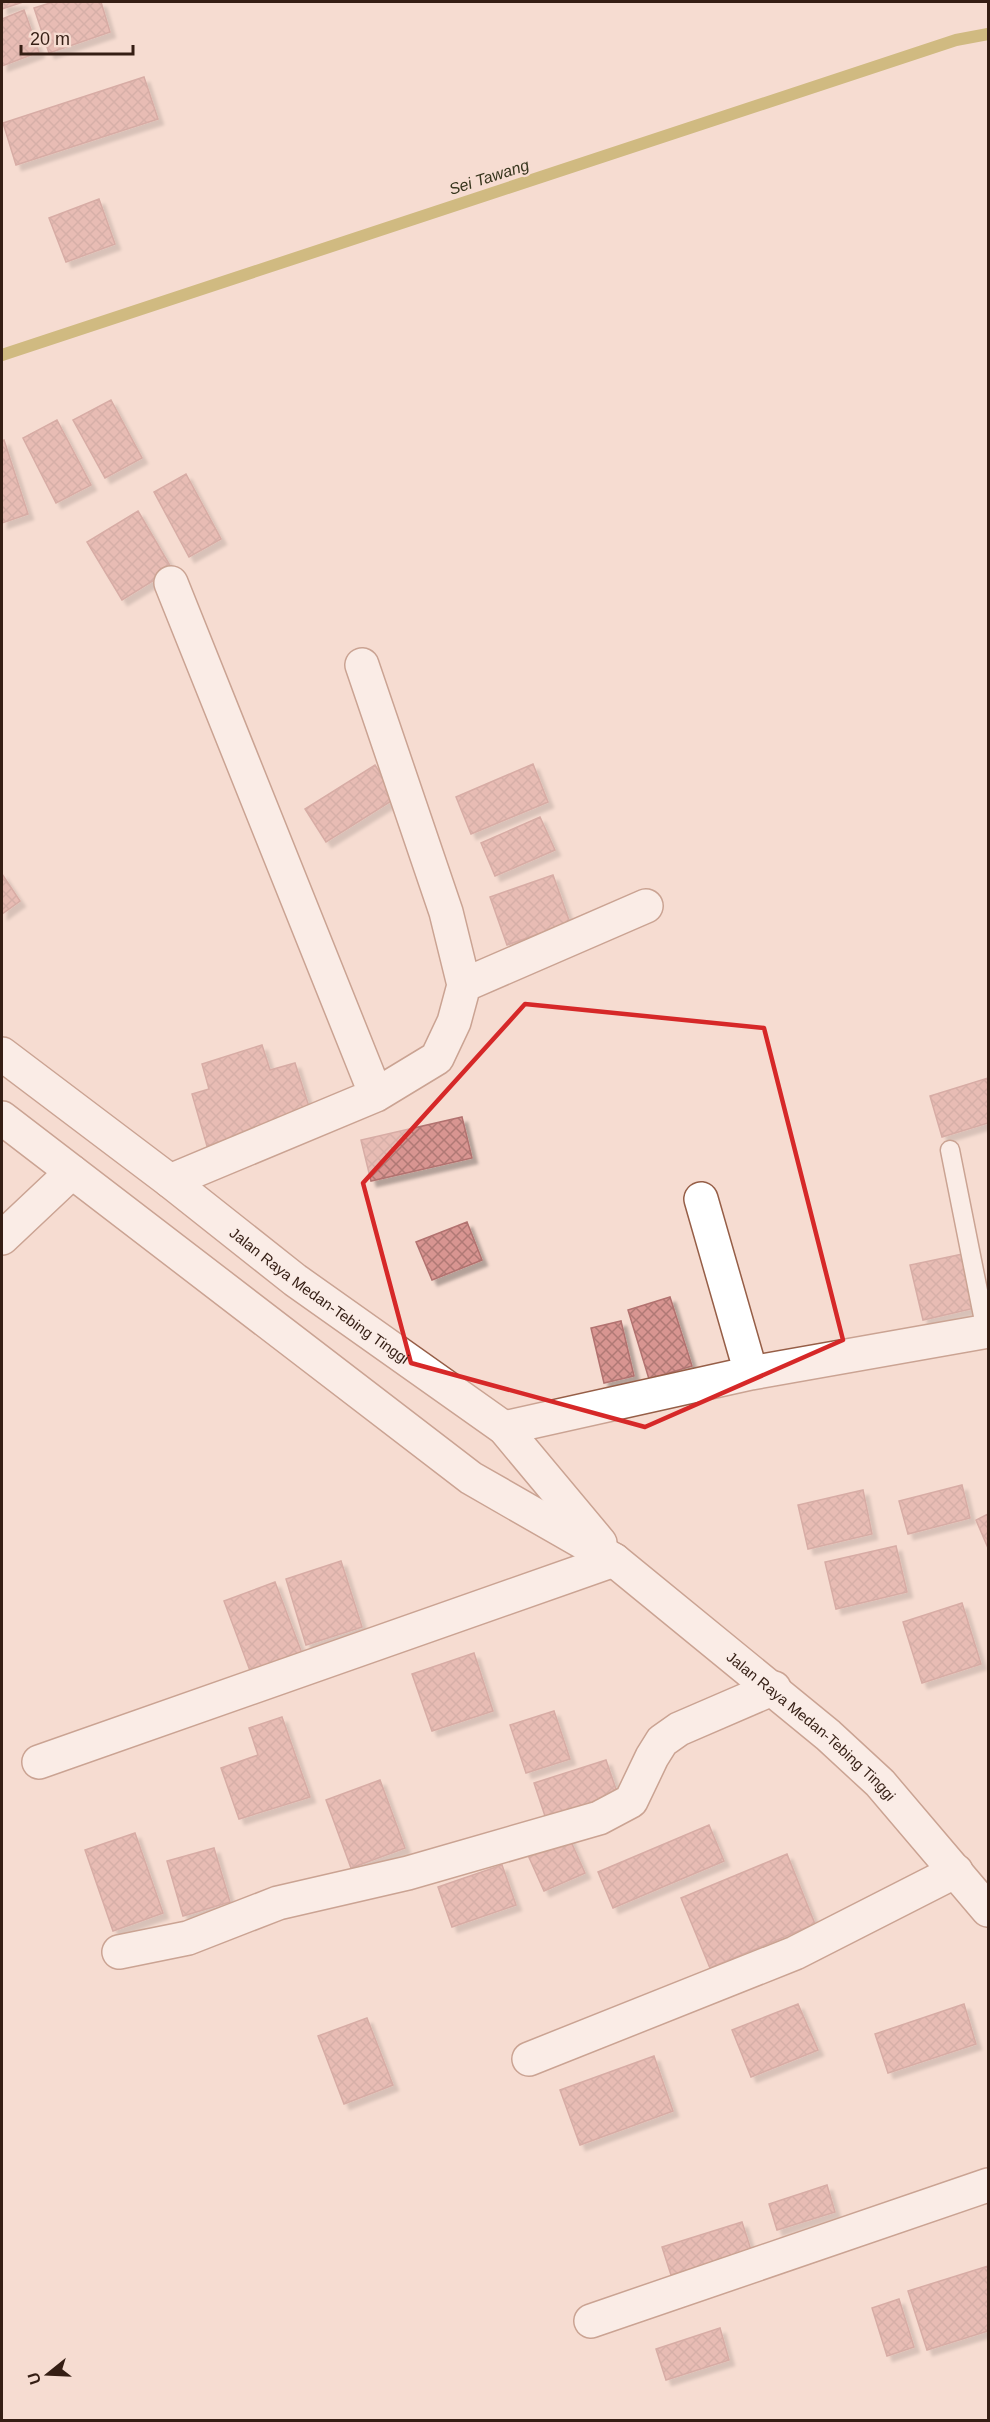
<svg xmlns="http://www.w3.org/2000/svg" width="990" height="2422" font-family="Helvetica,sans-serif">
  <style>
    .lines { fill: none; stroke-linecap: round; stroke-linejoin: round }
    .stream { stroke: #a29021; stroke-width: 12 }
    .building { fill: url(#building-cross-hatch); stroke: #b2726f; stroke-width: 1.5; filter: url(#shadow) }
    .service-casing { stroke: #965e47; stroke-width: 21 }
    .minor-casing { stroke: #965e47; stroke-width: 36 }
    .trunk-casing { stroke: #965e47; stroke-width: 36 }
    .service { stroke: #fff; stroke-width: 18 }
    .minor { stroke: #fff; stroke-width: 33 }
    .trunk { stroke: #fff; stroke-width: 33 }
    .marked { fill: none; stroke: #d62828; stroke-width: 4.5; stroke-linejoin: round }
    .labels { text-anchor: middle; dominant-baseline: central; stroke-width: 5; stroke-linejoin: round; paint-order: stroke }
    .street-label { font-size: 15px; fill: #351e14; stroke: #f6dcd1 }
    .water-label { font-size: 16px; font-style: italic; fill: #38361e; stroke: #f6dcd1 }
  </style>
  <defs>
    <pattern id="building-cross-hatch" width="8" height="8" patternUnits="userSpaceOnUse" patternTransform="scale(1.5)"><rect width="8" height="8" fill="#d89591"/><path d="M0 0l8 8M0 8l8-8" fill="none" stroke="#b07975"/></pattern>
    <filter id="shadow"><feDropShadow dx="5.5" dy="5.5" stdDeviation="1.5" flood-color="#0004"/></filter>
  </defs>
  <rect width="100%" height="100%" fill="#f6dcd1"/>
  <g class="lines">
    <path class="stream" d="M2,355L956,40L988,34"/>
  </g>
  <path class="building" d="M2,2H23L2,9Z
    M53,2H101L110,32L49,53L34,8Z
    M24,10L39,52L2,66V19Z
    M144,77L158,119L16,165L3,123Z
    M99,199L115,244L66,262L49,218Z
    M111,400L142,458L105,478L73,420Z
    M57,420L91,485L56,503L23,438Z
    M4,440L28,514L2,523V441Z
    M186,474L221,539L189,557L154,492Z
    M138,511L172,569L122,600L87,542Z
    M533,764L548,802L471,834L456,797Z
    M375,765L396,798L326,842L305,809Z
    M540,817L555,850L495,876L481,843Z
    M2,874L20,901L2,914Z
    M553,875L570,923L507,945L490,897Z
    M262,1045L270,1070L295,1063L311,1113L207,1146L192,1094L209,1089L202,1064Z
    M988,1078V1123L942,1137L930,1096Z
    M462,1117L472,1158L371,1181L361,1140Z
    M467,1222L482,1260L432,1280L416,1242Z
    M963,1254L975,1308L923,1320L910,1265Z
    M670,1297L692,1366L649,1379L628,1310Z
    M621,1321L634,1376L604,1383L591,1328Z
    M962,1485L970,1518L908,1534L899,1501Z
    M863,1490L872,1534L808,1549L798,1505Z
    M988,1514V1548L976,1520Z
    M896,1546L907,1592L836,1609L825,1562Z
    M341,1561L362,1627L306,1645L286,1579Z
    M275,1582L303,1656L252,1676L224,1601Z
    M962,1603L981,1664L922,1683L903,1622Z
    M474,1653L493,1711L432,1731L412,1674Z
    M554,1711L570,1759L526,1773L510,1725Z
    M282,1717L310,1797L239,1819L221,1768L258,1755L249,1728Z
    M606,1760L620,1801L548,1825L534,1783Z
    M380,1780L405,1848L351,1868L326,1800Z
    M709,1825L724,1861L613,1908L598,1872Z
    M135,1833L163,1913L113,1931L85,1850Z
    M568,1835L585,1873L544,1891L527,1853Z
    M214,1848L230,1902L183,1916L167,1861Z
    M787,1854L815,1924L710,1968L681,1898Z
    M502,1865L516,1905L452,1927L438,1887Z
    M798,2004L818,2050L751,2077L732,2030Z
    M964,2004L976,2044L888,2073L875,2034Z
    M367,2018L393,2085L344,2104L318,2036Z
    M654,2056L673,2111L580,2145L560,2090Z
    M827,2185L835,2212L777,2230L769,2204Z
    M742,2222L751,2250L671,2275L662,2247Z
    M988,2266V2331L927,2350L908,2291Z
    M899,2299L914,2347L887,2356L872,2308Z
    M720,2328L729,2360L666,2380L656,2349Z"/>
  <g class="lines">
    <defs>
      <path id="service" d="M950,1150L986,1331"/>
      <path id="minor" d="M171,583L376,1095
        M464,985L646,906
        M170,1181L376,1095L437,1058L454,1022L464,985L446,912L362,665
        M701,1199L751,1373
        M2,1238L72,1172
        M504,1428L751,1373L988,1331
        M39,1762L614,1560
        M119,1952L188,1938L278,1903L408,1873L599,1818L631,1801L652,1757L662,1741L679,1729L774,1688
        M529,2059L795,1953L956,1871
        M591,2321L988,2185"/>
      <g id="trunk">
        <path id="s1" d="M2,1054L170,1181L295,1280L504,1428L600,1543"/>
        <path id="s2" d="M2,1118L471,1478L614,1560L828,1735L880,1783L988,1910"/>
      </g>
    </defs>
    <use href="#service" class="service-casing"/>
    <use href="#minor" class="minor-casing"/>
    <use href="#trunk" class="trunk-casing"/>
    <use href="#service" class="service"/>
    <use href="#minor" class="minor"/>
    <use href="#trunk" class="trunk"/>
  </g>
  <path d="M0 0H990V2422H0ZM525,1004L764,1028L843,1340L645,1427L411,1363L363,1183Z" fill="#f6dcd1" fill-opacity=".55" fill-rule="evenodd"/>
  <path class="marked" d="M525,1004L764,1028L843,1340L645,1427L411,1363L363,1183Z"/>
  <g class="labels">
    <g class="street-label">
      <text stroke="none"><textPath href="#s1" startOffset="399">Jalan Raya Medan-Tebing Tinggi</textPath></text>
      <text stroke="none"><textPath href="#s2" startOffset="1014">Jalan Raya Medan-Tebing Tinggi</textPath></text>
    </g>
    <g class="water-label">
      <text transform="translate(489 177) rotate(-18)">Sei Tawang</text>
    </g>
  </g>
  <rect width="990" height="2422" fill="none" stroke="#351e14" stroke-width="6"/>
  <g transform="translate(48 2374) rotate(252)" stroke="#f6dcd1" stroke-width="4.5" paint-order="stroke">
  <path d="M0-4.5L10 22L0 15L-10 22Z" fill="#351e14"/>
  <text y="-9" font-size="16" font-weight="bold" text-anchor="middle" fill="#351e14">U</text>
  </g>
  <path d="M21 45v9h112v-9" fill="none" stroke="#351e14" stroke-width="3"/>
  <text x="30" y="45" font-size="18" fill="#351e14" stroke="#f6dcd1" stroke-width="4.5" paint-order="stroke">20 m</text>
</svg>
